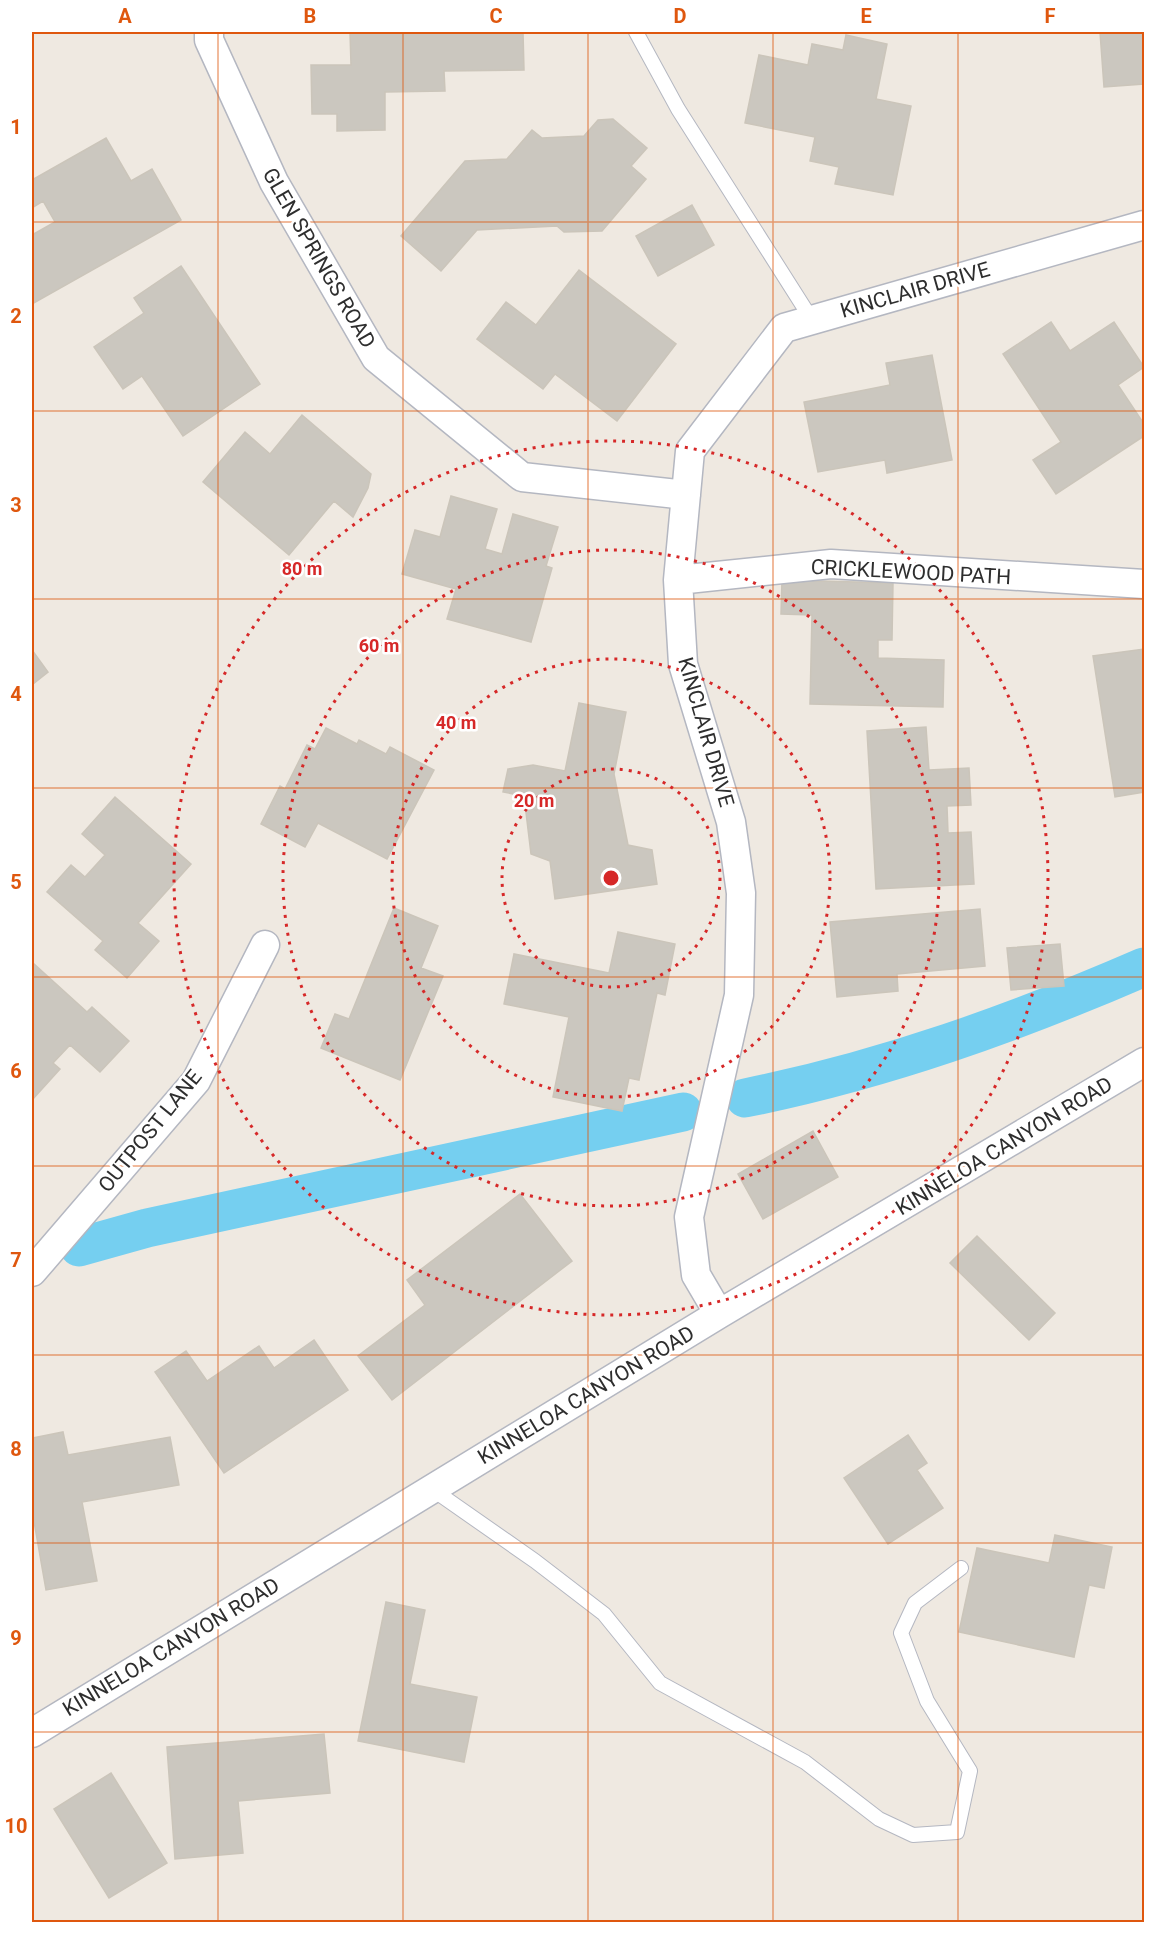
<svg xmlns="http://www.w3.org/2000/svg" width="1176" height="1954" font-family="Roboto,sans-serif">
  <style>
    .lines { fill: none; stroke-linecap: round; stroke-linejoin: round }
    .canal { stroke: #75cff0; stroke-width: 39 }
    .building { fill: #cbc7bf; stroke: #cbc5ba; stroke-width: 1.5 }
    .lane-casing { stroke: #b4b7c1; stroke-width: 16 }
    .street-casing { stroke: #b4b7c1; stroke-width: 31 }
    .lane { stroke: #fff; stroke-width: 14 }
    .street { stroke: #fff; stroke-width: 28 }
    .grid { fill: none; stroke: #df570e; stroke-width: 1.5; stroke-opacity: 0.55 }
    .ring { fill: none; stroke: #d62828; stroke-width: 3; stroke-dasharray: 3 6 }
    .labels { text-anchor: middle; dominant-baseline: central; stroke-width: 5; stroke-linejoin: round; paint-order: stroke }
    .street-label { font-size: 21px; fill: #2e2e2e; stroke: #fff }
    .centre { fill: #d62828; stroke: #fff; stroke-width: 3 }
    .ring-label { font-size: 18px; text-anchor: middle; font-weight: bold; fill: #d62828; stroke: #fff; stroke-width: 5; stroke-linejoin: round; paint-order: stroke }
    .neatline { fill: none; stroke: #df570e; stroke-width: 2 }
    .grid-label { font-size: 20px; text-anchor: middle; font-weight: bold; fill: #df570e }
  </style>
  <rect width="100%" height="100%" fill="#efe9e1"/>
  <g class="lines">
    <path class="canal" d="M745,1098C884,1070 1015,1023 1144,967
      M79,1247L147,1228L683,1112"/>
  </g>
  <path class="building" d="M350,32H523L524,70L444,71L445,91L385,92V130L337,131V114H312L311,65H351Z
    M1100,32H1144V84L1104,87Z
    M846,35L887,44L876,99L911,106L893,195L835,184L839,167L810,161L815,137L745,123L759,55L808,65L812,44L843,50Z
    M613,119L647,148L631,166L646,179L602,231L564,232L557,226L477,230L441,271L401,236L465,161L507,159L532,130L542,138L584,136L598,120Z
    M106,138L131,181L152,169L181,220L32,304V235L55,222L43,201L32,208V180Z
    M692,205L714,245L658,276L636,236Z
    M181,266L260,384L183,436L142,376L123,389L94,347L144,313L134,298Z
    M579,270L676,344L617,421L555,374L543,389L477,339L506,302L536,325Z
    M1051,322L1070,351L1114,322L1144,367L1118,385L1144,424V436L1056,494L1033,460L1061,442L1003,354Z
    M932,355L952,460L887,473L885,460L818,472L804,402L890,385L886,363Z
    M302,415L371,474L368,488L353,517L334,501L289,555L203,482L245,432L270,454Z
    M451,496L497,509L485,549L502,554L513,514L558,527L546,566L552,568L531,642L447,619L456,589L402,574L415,530L440,537Z
    M782,580L893,583L892,640H878V658L944,660L943,707L810,704L812,615L781,614Z
    M1144,649V792L1115,797L1093,656Z
    M32,650L48,672L33,684L32,683Z
    M579,703L626,712L614,774L628,845L652,850L657,884L555,899L550,861L531,854L524,796L503,792L508,769L533,765L565,771Z
    M926,727L929,770L969,768L971,805L947,806L948,833L971,832L974,884L876,889L867,731Z
    M326,728L357,744L359,740L386,754L390,747L434,770L387,859L318,823L305,847L261,824L280,786L285,789L307,745L315,749Z
    M115,797L191,864L138,923L159,941L127,978L95,950L103,941L47,892L71,865L85,877L105,855L82,834Z
    M394,908L438,926L421,968L443,976L400,1080L321,1048L335,1014L349,1019Z
    M980,909L985,966L897,974L898,991L837,997L830,922Z
    M618,932L675,944L665,995L657,993L639,1080L629,1078L622,1111L553,1097L569,1017L504,1004L514,954L609,973Z
    M1060,944L1064,986L1011,990L1007,948Z
    M33,963L87,1012L92,1007L129,1041L100,1072L70,1045L53,1063L60,1069L32,1100Z
    M813,1131L838,1177L763,1219L738,1174Z
    M520,1194L572,1261L392,1400L358,1356L425,1305L407,1280Z
    M977,1236L1055,1313L1029,1340L950,1263Z
    M314,1340L348,1390L224,1473L155,1372L186,1351L207,1381L259,1346L274,1368Z
    M63,1432L68,1455L170,1437L179,1485L82,1502L97,1581L46,1590L32,1510V1438Z
    M908,1435L927,1463L917,1470L943,1508L888,1544L844,1478Z
    M1055,1535L1112,1547L1104,1588L1089,1585L1074,1657L959,1632L977,1548L1049,1563Z
    M386,1602L425,1610L410,1684L477,1697L464,1762L358,1741Z
    M324,1734L330,1793L238,1801L243,1853L175,1859L167,1747Z
    M111,1773L167,1863L109,1898L54,1809Z"/>
  <g class="lines">
    <defs>
      <path id="lane" d="M636,32L678,109L812,320
        M432,1489L535,1561L604,1614L660,1683L805,1762L879,1819L913,1835L957,1832L970,1771L927,1701L901,1633L915,1603L961,1568"/>
      <path id="street" d="M209,32V40L274,182L376,358L522,477L686,495
        M678,580L831,564L1144,584
        M32,1272L196,1081L265,945
        M719,1314L696,1275L689,1217L739,995L741,893L731,822L683,664L678,580L690,451L784,328L1144,225
        M32,1733L719,1314L1144,1062"/>
    </defs>
    <use href="#lane" class="lane-casing"/>
    <use href="#street" class="street-casing"/>
    <use href="#lane" class="lane"/>
    <use href="#street" class="street"/>
  </g>
  <path class="grid" d="M218,32V1922M403,32V1922M588,32V1922M773,32V1922M958,32V1922M32,222H1144M32,411H1144M32,599H1144M32,788H1144M32,977H1144M32,1166H1144M32,1355H1144M32,1543H1144M32,1732H1144"/>
  <g class="ring">
    <circle cx="611" cy="878" r="109"/>
    <circle cx="611" cy="878" r="219"/>
    <circle cx="611" cy="878" r="328"/>
    <circle cx="611" cy="878" r="437"/>
  </g>
  <g class="labels">
    <g class="street-label">
      <text transform="translate(319 258) rotate(60)">GLEN SPRINGS ROAD</text>
      <text transform="translate(915 290) rotate(-16)">KINCLAIR DRIVE</text>
      <text transform="translate(911 572) rotate(3)">CRICKLEWOOD PATH</text>
      <text transform="translate(706 732) rotate(74)">KINCLAIR DRIVE</text>
      <text transform="translate(150 1131) rotate(-51)">OUTPOST LANE</text>
      <text transform="translate(1004 1146) rotate(-31)">KINNELOA CANYON ROAD</text>
      <text transform="translate(586 1395) rotate(-31)">KINNELOA CANYON ROAD</text>
      <text transform="translate(171 1647) rotate(-31)">KINNELOA CANYON ROAD</text>
    </g>
  </g>
  <circle cx="611" cy="878" r="9" class="centre"/>
  <g class="ring-label">
    <text x="302" y="575">80 m</text>
    <text x="379" y="652">60 m</text>
    <text x="456" y="729">40 m</text>
    <text x="534" y="807">20 m</text>
  </g>
  <rect width="1176" height="1954" fill="none" stroke="#ffffff" stroke-width="66"/>
  <rect x="33" y="33" width="1110" height="1888" class="neatline"/>
  <g class="grid-label">
    <text x="125" y="23">A</text>
    <text x="310" y="23">B</text>
    <text x="496" y="23">C</text>
    <text x="680" y="23">D</text>
    <text x="866" y="23">E</text>
    <text x="1050" y="23">F</text>
    <text x="16" y="134">1</text>
    <text x="16" y="323">2</text>
    <text x="16" y="512">3</text>
    <text x="16" y="701">4</text>
    <text x="16" y="889">5</text>
    <text x="16" y="1078">6</text>
    <text x="16" y="1267">7</text>
    <text x="16" y="1456">8</text>
    <text x="16" y="1645">9</text>
    <text x="16" y="1833">10</text>
  </g>
</svg>
